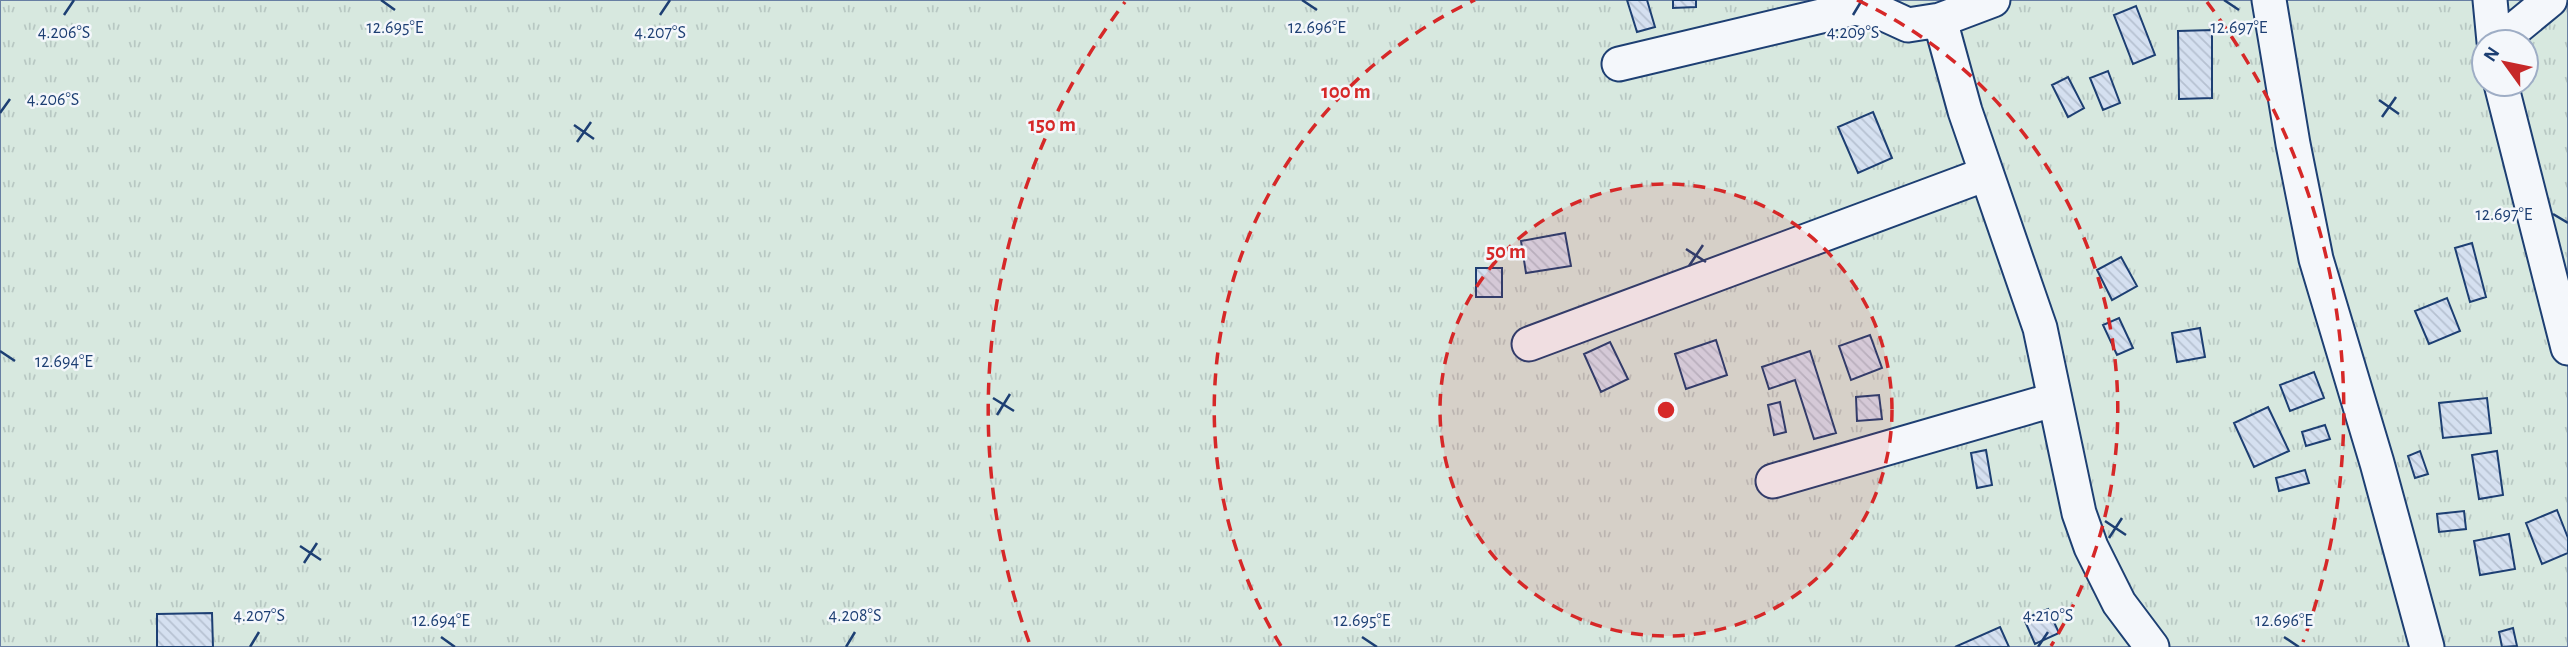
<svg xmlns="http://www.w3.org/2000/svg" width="2568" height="647" font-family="'Alegreya Sans',sans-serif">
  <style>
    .grass { fill: url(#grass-tufts); stroke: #687fa3; stroke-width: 2; fill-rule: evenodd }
    .building { fill: url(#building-back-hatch); stroke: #1d3f73; stroke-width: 2 }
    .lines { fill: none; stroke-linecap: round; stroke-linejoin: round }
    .minor-casing { stroke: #1d3f73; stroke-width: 37 }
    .minor { stroke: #f4f7fb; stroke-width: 33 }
    .ticks { fill: none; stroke: #1d3f73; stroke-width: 2.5 }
    .ring { fill: none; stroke: #d62828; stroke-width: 3.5; stroke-dasharray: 12 9 }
    .ticks-label { font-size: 18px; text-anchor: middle; fill: #1d3f73; stroke: #f4f7fb; stroke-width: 5; stroke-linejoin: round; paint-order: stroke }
    .centre { fill: #d62828; stroke: #f4f7fb; stroke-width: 3.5 }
    .ring-label { font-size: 21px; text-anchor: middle; font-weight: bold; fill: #d62828; stroke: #f4f7fb; stroke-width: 5; stroke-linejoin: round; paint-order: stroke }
  </style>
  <defs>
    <pattern id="grass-tufts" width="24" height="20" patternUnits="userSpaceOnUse" patternTransform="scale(1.75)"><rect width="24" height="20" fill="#d7e8df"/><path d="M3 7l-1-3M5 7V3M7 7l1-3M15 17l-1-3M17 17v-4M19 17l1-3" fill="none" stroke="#b8c8c3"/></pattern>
    <pattern id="building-back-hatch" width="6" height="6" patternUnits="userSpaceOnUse" patternTransform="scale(1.75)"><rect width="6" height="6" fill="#d5e0f0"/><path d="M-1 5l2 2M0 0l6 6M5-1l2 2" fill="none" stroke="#b6c1d1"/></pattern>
  </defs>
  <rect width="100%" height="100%" fill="#f4f7fb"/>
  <path class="grass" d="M0,0H2568V647H0ZM2484,42H2526V84H2484Z"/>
  <path class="building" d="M1627,0H1647L1655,27L1637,32Z
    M1673,0H1696V7L1673,8Z
    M2136,6L2155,55L2133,64L2114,15Z
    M2212,30V98L2179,99L2178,31Z
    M2108,71L2120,103L2103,110L2090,78Z
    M2068,77L2084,108L2068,117L2052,85Z
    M1873,112L1892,158L1858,173L1838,127Z
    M1565,233L1571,266L1526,273L1521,241Z
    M2472,243L2486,297L2470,302L2455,248Z
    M2121,257L2137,286L2112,300L2097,270Z
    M1476,268H1502V297H1476Z
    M2447,298L2460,331L2429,344L2415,311Z
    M2119,318L2133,348L2117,355L2103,325Z
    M2200,328L2205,357L2177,362L2172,333Z
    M1870,335L1882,368L1851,380L1839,346Z
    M1716,340L1727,375L1686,389L1675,354Z
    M1610,342L1628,379L1601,392L1584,354Z
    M1810,351L1836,433L1814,439L1795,380L1769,389L1762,367Z
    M2314,372L2324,398L2290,411L2280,385Z
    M1879,395L1882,419L1857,421L1856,397Z
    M2487,398L2491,433L2443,438L2439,403Z
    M1780,402L1786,432L1774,435L1768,405Z
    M2268,407L2289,451L2254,467L2234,423Z
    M2325,425L2330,439L2306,446L2302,432Z
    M1986,450L1992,485L1977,488L1971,453Z
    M2420,451L2428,474L2415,478L2408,456Z
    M2497,451L2503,495L2479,499L2472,455Z
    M2305,470L2309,483L2279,491L2276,478Z
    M2557,510L2568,538V553L2542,564L2526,523Z
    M2464,511L2466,529L2439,532L2437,514Z
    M2509,534L2515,569L2480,575L2474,541Z
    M2048,609L2059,633L2035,644L2024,619Z
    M212,613L213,647H157V614Z
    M2000,627L2009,647H1955Z
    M2513,628L2517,646L2502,647L2499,632Z"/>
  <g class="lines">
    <defs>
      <path id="minor" d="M1993,0L1940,20L1965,111L2040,328L2079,513L2091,547L2119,603L2152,647
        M2269,0L2293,144L2316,259L2377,463L2427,647
        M2490,0L2494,42
        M2499,42L2550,0
        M1619,64L1855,8L1884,14L1908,25L1940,20
        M2501,84L2568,348
        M1529,344L1986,174
        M1773,481L2053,400"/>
    </defs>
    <use href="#minor" class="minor-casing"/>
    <use href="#minor" class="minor"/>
  </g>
  <path class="ticks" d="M381,0L395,10M1302,0L1317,10M2224,0L2239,10M64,15L74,0M660,15L670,0M1853,15L1862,0M2379,100L2399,114M0,113L10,99M2382,117L2396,97M574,125L594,139M577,142L591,122M2553,214L2568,223M1686,249L1706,262M1689,266L1703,245M0,351L15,361M993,398L1014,411M997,415L1010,394M2105,521L2126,535M2109,538L2122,518M300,546L321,560M304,563L317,543M441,637L455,647M1362,637L1377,647M2284,637L2299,647M250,647L259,632M846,647L855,632M2038,647L2048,632"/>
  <circle cx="1666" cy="410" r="226" fill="#d62828" fill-opacity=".12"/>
  <g class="ring">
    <circle cx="1666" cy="410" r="226"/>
    <path d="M1281 646A452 452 0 0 1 1475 0M1857 0A452 452 0 0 1 2051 646"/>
    <path d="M1029 642A678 678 0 0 1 1125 2M2207 2A678 678 0 0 1 2303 642"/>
  </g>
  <g class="ticks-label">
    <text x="2239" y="33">12.697°E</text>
    <text x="395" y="33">12.695°E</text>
    <text x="1317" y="33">12.696°E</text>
    <text x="64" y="38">4.206°S</text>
    <text x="660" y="38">4.207°S</text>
    <text x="1853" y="38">4.209°S</text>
    <text x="53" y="105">4.206°S</text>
    <text x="2504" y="220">12.697°E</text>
    <text x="64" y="367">12.694°E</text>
    <text x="259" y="621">4.207°S</text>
    <text x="855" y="621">4.208°S</text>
    <text x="2048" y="621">4.210°S</text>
    <text x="441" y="626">12.694°E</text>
    <text x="1362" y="626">12.695°E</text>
    <text x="2284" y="626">12.696°E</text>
  </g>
  <circle cx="1666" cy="410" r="10" class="centre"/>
  <g class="ring-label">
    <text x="1346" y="98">100 m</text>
    <text x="1052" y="131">150 m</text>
    <text x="1506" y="258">50 m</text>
  </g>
  <g transform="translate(2505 63) rotate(303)"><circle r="33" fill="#f4f7fb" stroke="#9eadc5" stroke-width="2"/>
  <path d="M0-5L12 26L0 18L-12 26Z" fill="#c62828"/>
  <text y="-10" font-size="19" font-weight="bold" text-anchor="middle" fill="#1d3f73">N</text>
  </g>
</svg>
